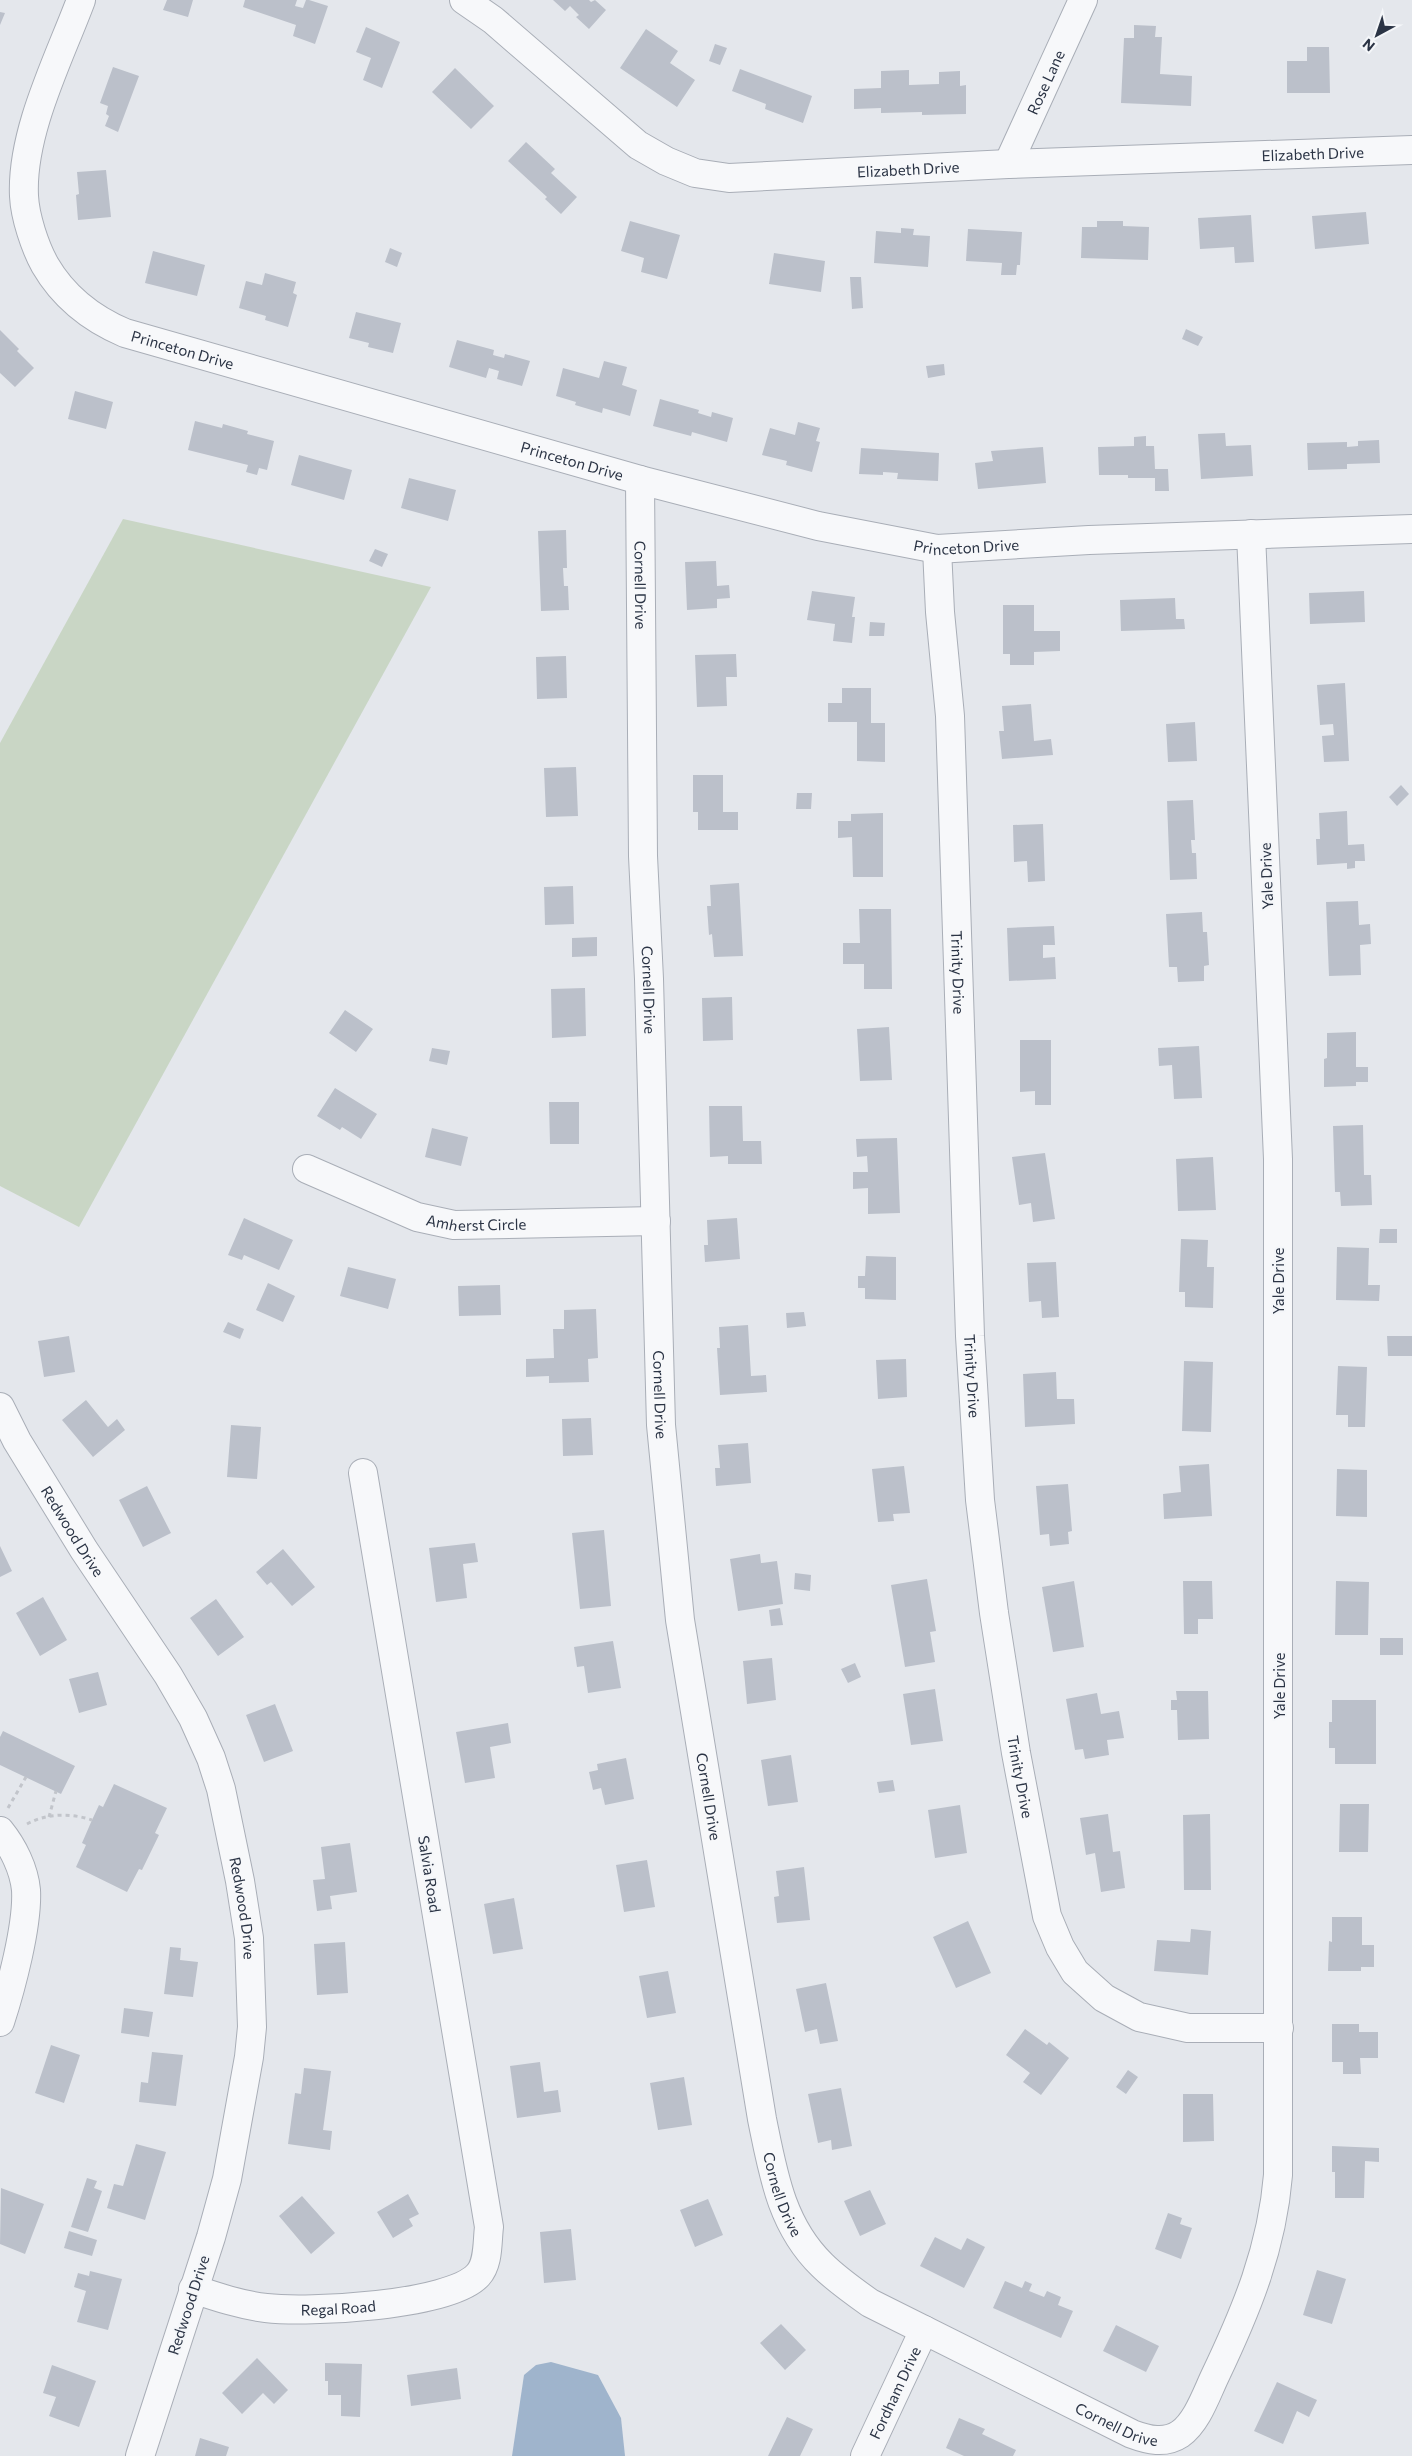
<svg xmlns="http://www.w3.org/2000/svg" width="1412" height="2456" font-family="Commissioner,sans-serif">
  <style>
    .green { fill: #c9d6c5 }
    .water { fill: #9fb4cc }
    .building { fill: #bbc0ca }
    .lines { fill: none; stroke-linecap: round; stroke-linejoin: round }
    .minor-casing { stroke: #a9aeb7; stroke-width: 30 }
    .path { stroke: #c2c5cb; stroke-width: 3; stroke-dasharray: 4 4; stroke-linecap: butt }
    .minor { stroke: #f7f8fa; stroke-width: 28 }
    .labels { text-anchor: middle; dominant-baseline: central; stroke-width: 4; stroke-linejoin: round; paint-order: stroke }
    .street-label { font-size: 15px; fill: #2b3445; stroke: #f4f6f9 }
  </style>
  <rect width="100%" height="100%" fill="#e4e7ec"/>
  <path class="green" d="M123,519L431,587L79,1227L0,1186V743Z"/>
  <path class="water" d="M551,2362L598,2375L621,2418L625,2456H512L524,2375L536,2365Z"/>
  <path class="building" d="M167,0H193L188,17L163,10Z
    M245,0H297L295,6L303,8L306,0H309L328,6L315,44L293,36L296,25L243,7Z
    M553,0H589L591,2L595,0L606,10L589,29L576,17L579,15L570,6L565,11Z
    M0,12L5,13L0,25Z
    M1134,25L1156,26L1155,37H1162L1160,74L1192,76L1191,106L1121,103L1124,38H1134Z
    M366,27L400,42L382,88L363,80L371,58L356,52Z
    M646,29L678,51L670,63L695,80L677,107L620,68Z
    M715,44L727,48L720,65L709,61Z
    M1307,47H1329L1330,93H1287V61H1307Z
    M113,67L139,76L118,132L105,126L109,116L106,114L108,106L100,103Z
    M455,68L494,106L471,129L432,92Z
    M740,69L812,96L803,123L765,109L766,104L732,91Z
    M909,70V85L939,84V72L960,71V86L966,85V114L922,115V112L881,113V108L854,109V89L881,88V71Z
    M526,142L555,169L551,173L577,197L561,214L545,199L547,197L508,161Z
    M106,170L111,217L78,220L76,195L79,194L77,172Z
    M1366,212L1369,244L1315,249L1312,216Z
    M1251,215L1254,262L1235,263L1234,247L1200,249L1198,218Z
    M630,221L680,235L667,279L641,272L644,258L621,251Z
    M1097,221H1123V226L1149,227L1148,260L1081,258L1082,227H1097Z
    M901,228L914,229L913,235L930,236L928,267L874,263L876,231L901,233Z
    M968,229L1022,232L1020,265H1017L1016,275H1001L1002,263L966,261Z
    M390,248L402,253L397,267L385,262Z
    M153,251L205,265L197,296L145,283Z
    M774,253L825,261L821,292L769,284Z
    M265,273L296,282L293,293L297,295L288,327L265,320L266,316L239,308L246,281L262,285Z
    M850,277H861L863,308L852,309Z
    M356,312L401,323L393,353L368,347L369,343L349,338Z
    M1186,329L1203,337L1198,346L1182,339Z
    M0,330L19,349L17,351L34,368L15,387L0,373Z
    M457,340L494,350L493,355L504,358L505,354L530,361L522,386L497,379L499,371L489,368L486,378L449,367Z
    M604,361L627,367L622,385L637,390L630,416L603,408L602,413L575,405L576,402L556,396L563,368L599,378Z
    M944,364L945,375L928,378L926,366Z
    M75,391L113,402L106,429L68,419Z
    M660,399L699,410L698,413L711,417L712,412L733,418L727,442L692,432L691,436L653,426Z
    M195,421L222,428L223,424L248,431L247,434L274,441L267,470L259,468L257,475L246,472L248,465L188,450Z
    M798,422L820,428L816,441L820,442L812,472L786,465L787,461L762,455L770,428L795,435Z
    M1225,433L1226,446L1251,445L1253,476L1201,479L1198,434Z
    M1146,436V446H1154L1155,469H1168L1169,491H1155V478H1128V475H1099L1098,447L1134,446V437Z
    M1379,440L1380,463L1347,464V469L1308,470L1307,443L1347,442V447L1358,446V441Z
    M1043,447L1046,483L978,489L975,463L993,461L991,451Z
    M861,448L939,453L938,481L897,479L898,473L883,472V475L859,474Z
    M299,455L352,470L344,500L291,485Z
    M409,478L456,490L448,521L401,508Z
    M566,530L567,568H563L564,586H568L569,610L541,611L538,531Z
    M375,549L388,554L382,567L369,561Z
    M716,561L717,586L729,585L730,598L717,599V608L687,610L685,562Z
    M812,591L855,597L852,617H855L852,643L833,641L835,624L807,620Z
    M1364,591L1365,622L1310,624L1309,593Z
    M1175,598L1176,619H1184L1185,629L1121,631L1120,600Z
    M1003,605H1034V631H1060V651L1034,652V665H1010V654H1003Z
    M870,622L885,623L884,636H869Z
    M736,654L737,677H726L727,706L697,707L695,655Z
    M566,656L567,698L537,699L536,657Z
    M1345,683L1349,761L1324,762L1322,736L1334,735L1333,724L1320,725L1317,685Z
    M842,688H871V723H885V762L857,761V722H828V703H842Z
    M1031,704L1034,741L1051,739L1053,755L1002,759L999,731H1004L1002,706Z
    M1195,722L1197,761L1168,762L1166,724Z
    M576,767L578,816L546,817L544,768Z
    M693,775H723V812H738V830H698V812H693Z
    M1401,785L1409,794L1397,806L1389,797Z
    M797,793H812L811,809H796Z
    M1193,800L1195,840H1191L1192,853H1196L1197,879L1170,880L1167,801Z
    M1347,811L1348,845L1364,844L1365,861H1355V868L1347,869V863L1317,865L1316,839H1320L1319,813Z
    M883,813V877H853L852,837L838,838V821H851V814Z
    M1043,824L1045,881L1028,882L1027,861L1014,862L1013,825Z
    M739,883L743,956L714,957L712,934L709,935L707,906H711L710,885Z
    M573,886L574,924L545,925L544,887Z
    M1358,901L1359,925L1370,924L1371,944L1360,945L1361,975L1329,976L1326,902Z
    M859,909H891L892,989H864V964H843V943H860Z
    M1202,912L1203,932H1207L1209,965L1204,966V981L1178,982L1177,967H1169L1166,914Z
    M1054,926L1055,945H1043V958L1055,957L1056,979L1009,981L1007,928Z
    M597,937V956L572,957V938Z
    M585,988L586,1036L552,1038L551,989Z
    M732,997L733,1040L703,1041L702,998Z
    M345,1010L373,1029L356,1052L329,1033Z
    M889,1027L892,1080L860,1081L857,1029Z
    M1356,1032V1067H1368V1082H1356V1086L1324,1087V1059L1327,1058V1033Z
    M1020,1040H1051V1105H1035V1091L1020,1092Z
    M1199,1046L1202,1098L1174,1099L1172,1065L1159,1066L1158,1048Z
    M432,1048L450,1051L447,1065L429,1061Z
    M335,1088L377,1114L361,1139L342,1127L340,1130L317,1116Z
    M549,1102H579V1144H550Z
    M709,1106H742L743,1141H761L762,1164H728V1156L710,1157Z
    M1363,1125L1364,1175H1371L1372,1205L1341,1206L1340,1192H1335L1333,1126Z
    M432,1128L468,1137L461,1166L425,1157Z
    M897,1138L900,1213L868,1214V1188L853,1189V1172H868L867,1156L857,1157L856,1139Z
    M1045,1153L1055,1219L1033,1222L1031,1203L1019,1205L1012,1157Z
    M1213,1157L1216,1210L1178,1211L1176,1159Z
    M244,1218L293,1240L279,1270L244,1255L242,1260L228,1255Z
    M737,1218L740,1259L705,1262L704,1245H708L707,1220Z
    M1380,1229H1397V1243H1379Z
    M1181,1239L1208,1240L1207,1267H1214L1213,1308L1185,1307V1292H1179Z
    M1337,1247L1369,1248L1368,1285H1380L1379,1301L1336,1300Z
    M866,1256L896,1257V1300L865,1299V1288H858V1276H865Z
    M1056,1262L1059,1317L1042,1318L1041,1301L1029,1302L1027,1263Z
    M348,1267L396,1279L388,1309L340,1296Z
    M268,1283L295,1296L283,1322L256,1310Z
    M500,1285L501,1315L459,1316L458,1286Z
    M596,1309L598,1358L588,1359L589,1382L549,1383V1376L526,1377V1359L554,1358L553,1329H564V1310Z
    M804,1312L806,1326L787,1328L786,1313Z
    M228,1322L244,1329L240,1339L223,1332Z
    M748,1325L751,1376L766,1375L767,1392L720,1395L717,1348H720L719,1327Z
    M69,1336L75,1372L44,1377L38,1341Z
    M1387,1336H1412V1356H1388Z
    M906,1359L907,1397L878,1399L876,1360Z
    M1184,1361L1213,1362L1211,1432L1182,1431Z
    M1338,1366L1367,1367L1365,1427H1348V1415H1336Z
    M1056,1372L1057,1399H1074L1075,1424L1025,1427L1023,1374Z
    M86,1400L108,1427L117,1419L125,1430L93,1457L62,1420Z
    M591,1418L593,1455L563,1456L562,1419Z
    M231,1425L261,1427L257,1479L227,1477Z
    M748,1443L751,1483L716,1486L715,1468H720L718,1445Z
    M1209,1464L1212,1516L1164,1519L1163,1494L1181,1492L1179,1466Z
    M904,1466L910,1513L893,1514L894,1521L878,1522L872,1469Z
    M1337,1469L1367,1470V1517L1336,1516Z
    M1068,1484L1072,1531L1068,1532L1069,1544L1050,1546L1049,1534L1040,1535L1036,1486Z
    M147,1486L171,1533L143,1547L119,1500Z
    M604,1530L611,1606L580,1609L572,1533Z
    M475,1543L478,1562L463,1564L467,1598L436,1602L429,1548Z
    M0,1546L12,1571L0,1577Z
    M283,1549L315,1587L292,1606L271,1582L267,1585L256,1572Z
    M760,1554L761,1563L777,1561L783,1604L738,1611L730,1559Z
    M795,1573L811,1575L810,1591L794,1589Z
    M927,1579L936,1631L930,1632L935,1662L905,1667L891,1585Z
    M1074,1581L1084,1647L1053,1652L1042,1587Z
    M1183,1581H1212L1213,1619H1198V1634H1184Z
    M1336,1581L1369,1582L1368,1635H1335Z
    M43,1597L67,1640L40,1656L16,1613Z
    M216,1599L244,1637L218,1656L190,1618Z
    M780,1608L783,1625L771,1626L769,1610Z
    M1380,1638H1403V1655H1380Z
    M613,1641L621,1688L588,1693L584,1666L577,1667L574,1647Z
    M772,1658L776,1700L747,1704L743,1661Z
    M855,1663L861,1677L848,1683L841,1669Z
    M98,1672L107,1705L79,1713L69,1679Z
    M935,1689L943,1741L911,1745L903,1694Z
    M1176,1691H1208L1209,1739L1178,1740L1177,1710H1171V1700H1177Z
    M1097,1693L1101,1714L1119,1711L1124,1738L1107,1740L1109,1755L1085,1759L1083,1749L1075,1750L1066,1699Z
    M1332,1700H1376V1764H1335V1748H1329V1722H1332Z
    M275,1704L293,1751L264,1762L246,1715Z
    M508,1723L511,1743L490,1747L495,1778L465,1783L456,1732Z
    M3,1731L75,1766L61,1794L0,1765V1737Z
    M791,1755L798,1802L768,1806L761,1760Z
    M626,1758L634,1799L605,1805L601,1788L593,1790L589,1772L598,1770L597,1764Z
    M893,1780L895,1791L879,1793L877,1782Z
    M114,1784L167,1808L155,1833L159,1835L142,1870L139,1869L127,1892L76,1867L86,1845L82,1843L92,1820L99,1805L103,1807Z
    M1340,1804H1369L1368,1852H1339Z
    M960,1805L967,1853L935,1858L928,1810Z
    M1108,1814L1113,1852L1120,1851L1125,1888L1101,1892L1095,1853L1086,1855L1080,1818Z
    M1210,1814L1211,1890H1184L1183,1815Z
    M350,1843L357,1892L330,1896L332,1909L317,1911L313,1880L325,1879L321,1847Z
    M647,1860L655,1907L624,1912L616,1865Z
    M804,1867L810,1920L777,1923L774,1897L779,1896L776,1871Z
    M514,1898L523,1949L493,1954L484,1904Z
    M1332,1917H1362V1945H1374V1967H1361V1971H1328L1329,1941L1332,1942Z
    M968,1921L991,1973L956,1988L933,1937Z
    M1191,1929L1211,1931L1208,1975L1154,1971L1157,1940L1190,1942Z
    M345,1942L348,1993L317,1995L314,1944Z
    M170,1947L181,1948L180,1960L198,1962L193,1997L164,1994Z
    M668,1971L676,2013L647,2018L639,1976Z
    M826,1983L838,2041L820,2044L817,2029L805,2032L796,1989Z
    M124,2008L153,2012L149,2037L121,2033Z
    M1332,2024H1359V2032H1378V2058H1360L1361,2074H1343V2062H1332Z
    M1025,2029L1047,2045L1049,2042L1069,2058L1041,2095L1023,2082L1030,2073L1006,2055Z
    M51,2045L80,2055L64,2103L35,2093Z
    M152,2052L183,2055L176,2106L139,2102L141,2082L148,2083Z
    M540,2062L544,2092L558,2090L561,2112L517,2118L510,2066Z
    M304,2068L331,2071L323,2130L332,2131L330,2150L288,2144L295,2093L301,2094Z
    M1128,2070L1138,2077L1126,2094L1116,2087Z
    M684,2077L692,2125L658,2130L650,2083Z
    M841,2088L852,2146L832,2150L831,2140L818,2143L808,2094Z
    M1183,2094H1213L1214,2141L1183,2142Z
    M136,2144L166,2152L145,2220L107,2208L114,2184L123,2186Z
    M1332,2146L1379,2148V2162L1365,2161L1364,2198H1335V2172H1332Z
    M87,2178L97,2181L94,2188L102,2191L88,2232L71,2227Z
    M1,2188L44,2204L25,2254L0,2244Z
    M870,2190L886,2224L860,2236L844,2201Z
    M408,2194L419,2214L409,2219L413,2226L393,2238L377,2212Z
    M302,2196L335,2233L311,2254L279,2216Z
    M708,2199L723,2235L695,2247L680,2210Z
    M1168,2213L1182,2218L1180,2224L1192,2228L1181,2259L1155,2249Z
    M571,2229L576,2280L544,2283L540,2232Z
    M69,2231L97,2240L92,2256L64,2248Z
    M935,2237L961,2250L967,2238L985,2247L964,2288L920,2266Z
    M1317,2270L1346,2279L1332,2324L1303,2315Z
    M90,2271L122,2279L108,2330L77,2322L86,2291L74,2287L78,2273L89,2276Z
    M1005,2281L1022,2288L1025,2281L1032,2284L1029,2291L1044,2297L1047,2291L1061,2297L1058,2305L1073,2311L1061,2338L993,2308Z
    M781,2324L806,2350L785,2370L760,2343Z
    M1116,2325L1159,2346L1146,2372L1103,2351Z
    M257,2358L288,2390L274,2404L263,2393L242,2414L222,2393Z
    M325,2363L362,2364L360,2417L341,2416V2395H328V2381H325Z
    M52,2365L96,2381L79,2427L49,2416L56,2397L43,2393Z
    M457,2368L461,2399L411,2406L407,2375Z
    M1277,2382L1317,2400L1309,2417L1297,2411L1283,2444L1254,2431Z
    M787,2417L813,2429L800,2456H768Z
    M959,2418L985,2429L982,2434L1016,2450L1013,2456H964L946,2448Z
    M200,2438L229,2447L226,2456H195Z"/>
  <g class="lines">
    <defs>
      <g id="minor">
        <path id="s1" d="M81,0C59,59 21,132 24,196C25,217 35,247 45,265C63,296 92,319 125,333L640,480L818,526L937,549L1089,540L1412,529"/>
        <path id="s2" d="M464,0L493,20L638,145L666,161L695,173L729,178L1008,164L1412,150"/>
        <path id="s3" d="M1008,164L1083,0"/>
        <path id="s4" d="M640,480L643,856L649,979L661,1425L680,1620L762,2119C773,2173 781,2225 822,2265C836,2279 853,2291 870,2303L1132,2434C1148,2440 1165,2444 1180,2434C1197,2422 1206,2395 1215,2376C1246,2311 1272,2249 1278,2175V1159L1251,534"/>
        <path id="s5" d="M937,549L940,612L950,716L970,1336L980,1500L994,1613L1016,1753L1047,1916L1060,1947L1075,1972L1104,1998L1139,2017L1188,2028H1279"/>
        <path id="s6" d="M307,1169L417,1217L454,1225L656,1221"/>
        <path id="s7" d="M0,1407L17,1441L84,1550L168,1675L193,1718L211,1758L221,1789L240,1881L249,1938L252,2027L249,2057L227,2179L211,2237L140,2456"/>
        <path d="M0,1831C13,1847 24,1869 26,1890C28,1925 11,1988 0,2022"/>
        <path id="s8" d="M193,2289C217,2297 241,2305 266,2308C308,2313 450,2306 478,2275C489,2263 487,2242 489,2227L363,1473"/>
        <path id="s9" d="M865,2456L924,2330"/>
      </g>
    </defs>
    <use href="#minor" class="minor-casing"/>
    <path class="path" d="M8,1808L26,1777
      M49,1817L56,1791
      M27,1824C47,1813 71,1813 92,1820"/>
    <use href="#minor" class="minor"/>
  </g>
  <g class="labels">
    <g class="street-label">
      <text stroke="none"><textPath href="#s3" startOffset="90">Rose Lane</textPath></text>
      <text stroke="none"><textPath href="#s2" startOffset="909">Elizabeth Drive</textPath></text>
      <text stroke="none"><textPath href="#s2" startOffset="504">Elizabeth Drive</textPath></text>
      <text stroke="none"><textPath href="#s1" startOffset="445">Princeton Drive</textPath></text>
      <text stroke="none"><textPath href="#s1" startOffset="850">Princeton Drive</textPath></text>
      <text stroke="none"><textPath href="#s1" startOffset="1255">Princeton Drive</textPath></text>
      <text stroke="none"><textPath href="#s4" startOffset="105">Cornell Drive</textPath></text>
      <text transform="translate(1266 876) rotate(-92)">Yale Drive</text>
      <text stroke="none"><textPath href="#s5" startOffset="424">Trinity Drive</textPath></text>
      <text stroke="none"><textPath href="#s4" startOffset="510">Cornell Drive</textPath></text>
      <text stroke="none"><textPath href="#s6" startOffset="180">Amherst Circle</textPath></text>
      <text transform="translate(1278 1281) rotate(-90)">Yale Drive</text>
      <text stroke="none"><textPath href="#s5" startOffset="828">Trinity Drive</textPath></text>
      <text stroke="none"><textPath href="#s4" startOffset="915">Cornell Drive</textPath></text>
      <text stroke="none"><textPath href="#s7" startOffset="144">Redwood Drive</textPath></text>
      <text transform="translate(1279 1686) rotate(-90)">Yale Drive</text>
      <text stroke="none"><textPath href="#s5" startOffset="1232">Trinity Drive</textPath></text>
      <text stroke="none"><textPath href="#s4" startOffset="1320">Cornell Drive</textPath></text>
      <text transform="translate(430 1874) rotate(81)">Salvia Road</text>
      <text stroke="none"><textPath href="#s7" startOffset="564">Redwood Drive</textPath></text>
      <text stroke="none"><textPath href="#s4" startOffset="1725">Cornell Drive</textPath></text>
      <text transform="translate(188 2305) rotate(-72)">Redwood Drive</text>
      <text stroke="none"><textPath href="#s8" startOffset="148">Regal Road</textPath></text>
      <text stroke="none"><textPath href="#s9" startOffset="70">Fordham Drive</textPath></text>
      <text stroke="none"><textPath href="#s4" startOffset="2144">Cornell Drive</textPath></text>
    </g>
  </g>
  <g transform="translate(1377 35) rotate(220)" stroke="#f4f6f9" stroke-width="4" paint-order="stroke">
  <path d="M0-4L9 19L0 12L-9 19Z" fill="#2b3445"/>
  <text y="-8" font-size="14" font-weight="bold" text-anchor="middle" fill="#2b3445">N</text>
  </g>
</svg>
